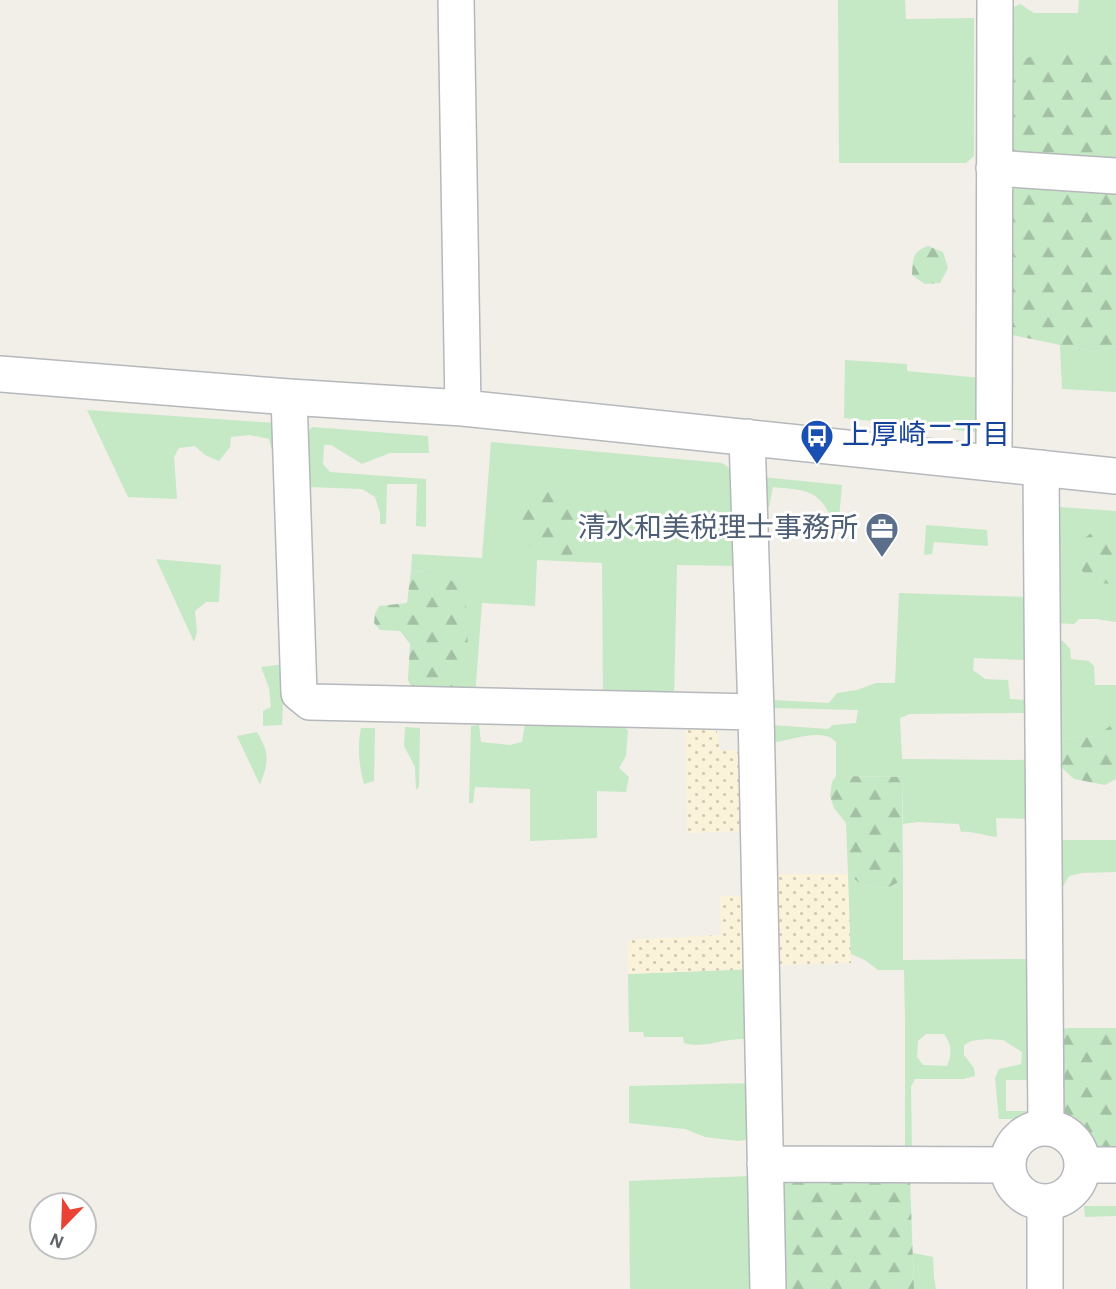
<svg xmlns="http://www.w3.org/2000/svg" width="1116" height="1289" font-family="'Alegreya Sans','Noto Sans JP',sans-serif">
  <style>
    .grass { fill: #c5e8c5; fill-rule: evenodd }
    .forest { fill: url(#forest-firs) }
    .sand { fill: url(#sand-dots) }
    .lines { fill: none; stroke-linecap: round; stroke-linejoin: round }
    .minor-casing { stroke: #b5b8bc; stroke-width: 38 }
    .minor { stroke: #fff; stroke-width: 35 }
    .labels { text-anchor: middle; dominant-baseline: central; stroke-width: 6; stroke-linejoin: round; paint-order: stroke }
    .transit-label { font-size: 28px; fill: #164399; stroke: #fff; text-anchor: start }
    .service-label { font-size: 28px; fill: #4e5e75; stroke: #fff; text-anchor: end }
  </style>
  <defs>
    <pattern id="forest-firs" width="22" height="20" patternUnits="userSpaceOnUse" patternTransform="scale(1.75)"><rect width="22" height="20" fill="#c5e8c5"/><path d="M5 1l3.5 6h-7zM16 11l3.5 6h-7z" fill="#a3c0a4"/></pattern>
    <pattern id="sand-dots" width="8" height="8" patternUnits="userSpaceOnUse" patternTransform="scale(1.75)"><rect width="8" height="8" fill="#fbf3d9"/><path d="M2 2h.1M6 6h.1" fill="none" stroke="#cec8b4" stroke-width="1.8" stroke-linecap="round"/></pattern>
  </defs>
  <rect width="100%" height="100%" fill="#f1efe8"/>
  <path class="grass" d="M838,0H905L906,19L974,18V156L966,163H839Z
    M1079,0H1116V62L1105,54L1009,66V10L1020,4L1034,13H1078Z
    M1060,345L1094,352L1116,346V392L1062,389Z
    M845,360L907,364V371L981,378V424L974,432L844,418Z
    M87,410L275,423L284,450L271,448L269,439L250,435L231,437L230,447L219,461L205,455L195,446L179,448L174,457L177,499L128,497Z
    M312,427L428,436L429,453H390L362,464L331,445H324L323,464L330,472L426,479V527L416,526L417,484H387L386,524H380V513L375,497L362,489L308,487L305,435Z
    M491,442L722,463L731,469L739,566L677,565L674,699H603L602,563L537,560L535,606L482,603L475,697L448,695L439,573L411,571L412,554L482,558Z
    M761,477L842,485L839,519L831,518C819,488 801,490 773,487L769,507L762,512Z
    M1060,507L1116,511V622L1097,619H1079L1074,624L1055,623L1054,514Z
    M926,525L987,530L988,546L934,542L932,554L924,555Z
    M156,559L221,565L219,602H206L195,611L197,632L194,642Z
    M899,593L1030,597L1031,652L1023,660L974,658L973,670L985,679L1008,680L1010,699L1031,700L1029,713L910,714L900,718L902,759L1033,760V819L996,818L997,837C984,836 974,831 961,832L959,824L918,822L903,824L902,777L836,776V742C834,740 829,736 826,736C811,732 786,741 770,743L771,725L828,729L833,725L856,723L858,710L773,708L772,700L829,703L837,693L857,690L876,683H895Z
    M1063,641L1070,649L1071,659L1089,661L1094,666L1095,685H1116V726H1110L1096,736L1059,739L1053,644Z
    M285,664L282,725L263,726V711L271,707L269,688L261,667Z
    M525,723L623,725L628,731L626,756L619,768L629,777L626,792L597,791V838L530,841V789L475,787L473,803H469L471,726L479,725L481,742L510,745L522,742Z
    M405,727L420,728L419,787L416,790L415,767L404,746Z
    M361,728H375L374,781L364,784C359,766 357,746 361,728Z
    M257,732C270,755 269,759 260,785L237,736Z
    M1058,840H1116V872L1082,873L1069,876L1062,888L1056,889Z
    M848,874L862,885L887,888L903,880V960L1033,959V1080H1006V1111H1030C1027,1124 1011,1131 1004,1142C1000,1147 998,1153 995,1158H905V1021L904,970H878L865,960L851,954L847,946ZM926,1034H944C952,1044 952,1055 947,1066L923,1065L917,1057L918,1041ZM986,1039L1003,1040L1022,1052L1021,1064L999,1069L995,1078L999,1119H1015L1007,1125L987,1152L912,1151L911,1087L915,1079H963L975,1076L974,1068L964,1055V1045L971,1041Z
    M753,969L746,1050L745,1039C723,1038 704,1049 684,1043L683,1037H644L643,1032H629L628,974Z
    M753,1083L756,1138L738,1141L705,1137L685,1129L629,1123V1086Z
    M750,1176L753,1289H630L629,1181Z
    M1084,1206H1116V1216L1085,1217Z
    M913,1253L933,1257L934,1277L936,1289H914Z"/>
  <path class="forest" d="M1043,51L1105,54L1116,62V346L1094,352L1012,335L999,325L1009,66Z
    M928,246L943,252L948,268L940,283L925,284L912,275C913,258 912,252 928,246Z
    M545,482L568,486L572,507L593,502L603,503L617,516L610,533L584,549L564,558L536,554L518,531L516,500Z
    M1109,529L1116,532V580L1112,584L1091,582L1078,566L1077,544L1095,530Z
    M411,571L439,573L460,586L469,617L467,648L461,684L448,695L413,691L408,680L410,644L400,631L380,630L374,623L375,614L379,606L407,603Z
    M1110,726H1116V779L1105,785L1074,779L1059,765V739L1096,736Z
    M836,776L902,777L903,880L887,888L862,885L848,874L846,823L834,808L830,796L832,782Z
    M1066,1028H1116V1155L1087,1149L1059,1113L1058,1033Z
    M793,1179H910L914,1289H780L778,1193L784,1183Z"/>
  <path class="sand" d="M715,720L720,750L749,751V831L687,833L685,721Z
    M777,874H848L851,963L777,965Z
    M720,896H752L753,969L628,974V940L721,935Z"/>
  <g class="lines">
    <defs>
      <path id="minor" d="M456,0L463,408
        M994,168L1116,176
        M0,374L289,397L463,408L1116,476
        M289,397L299,693L310,702L756,712
        M747,437L756,712L768,1289
        M994,463L995,0
        M1041,468L1046,1128
        M1008 1165a37 37 0 1 1 74 0a37 37 0 1 1-74 0Z
        M765,1164L1008,1165
        M1083,1165H1116
        M1045,1203V1289"/>
    </defs>
    <use href="#minor" class="minor-casing"/>
    <use href="#minor" class="minor"/>
  </g>
  <defs>
    <symbol id="bus-pin" viewBox="-11 -11 22 30"><path d="M0 17L-7.5 6A9.5 9.5 0 1 1 7.5 6Z" fill="#1a4fb4" stroke="#fff"/><path d="M-5-6H5V4H4V6H2V4H-2V6H-4V4H-5ZM-3.5-4V0h7V-4ZM-3.5 1.2v1.5H-2V1.2ZM2 1.2v1.5H3.5V1.2Z" fill="#fff"/></symbol>
    <symbol id="office-pin" viewBox="-11 -11 22 30"><path d="M0 17L-7.5 6A9.5 9.5 0 1 1 7.5 6Z" fill="#5c6f8a" stroke="#fff"/><path d="M-6-3h4V-5.5h4V-3h4V5H-6ZM-1-4.5V-3h2v-1.5ZM-6 0V1H6V0Z" fill="#fff"/></symbol>
  </defs>
  <g fill-rule="evenodd">
    <use href="#bus-pin" x="798" y="417" width="38" height="52"/>
    <use href="#office-pin" x="863" y="510" width="38" height="52"/>
  </g>
  <g class="labels">
    <g class="transit-label">
      <text x="842" y="436">上厚崎二丁目</text>
    </g>
    <g class="service-label">
      <text x="858" y="529">清水和美税理士事務所</text>
    </g>
  </g>
  <g transform="translate(63 1226) rotate(203)"><circle r="33" fill="#ffffff" stroke="#bfc1c3" stroke-width="2"/>
  <path d="M0-5L12 26L0 18L-12 26Z" fill="#ea4335"/>
  <text y="-10" font-size="19" font-weight="bold" text-anchor="middle" fill="#5f6368">N</text>
  </g>
</svg>
